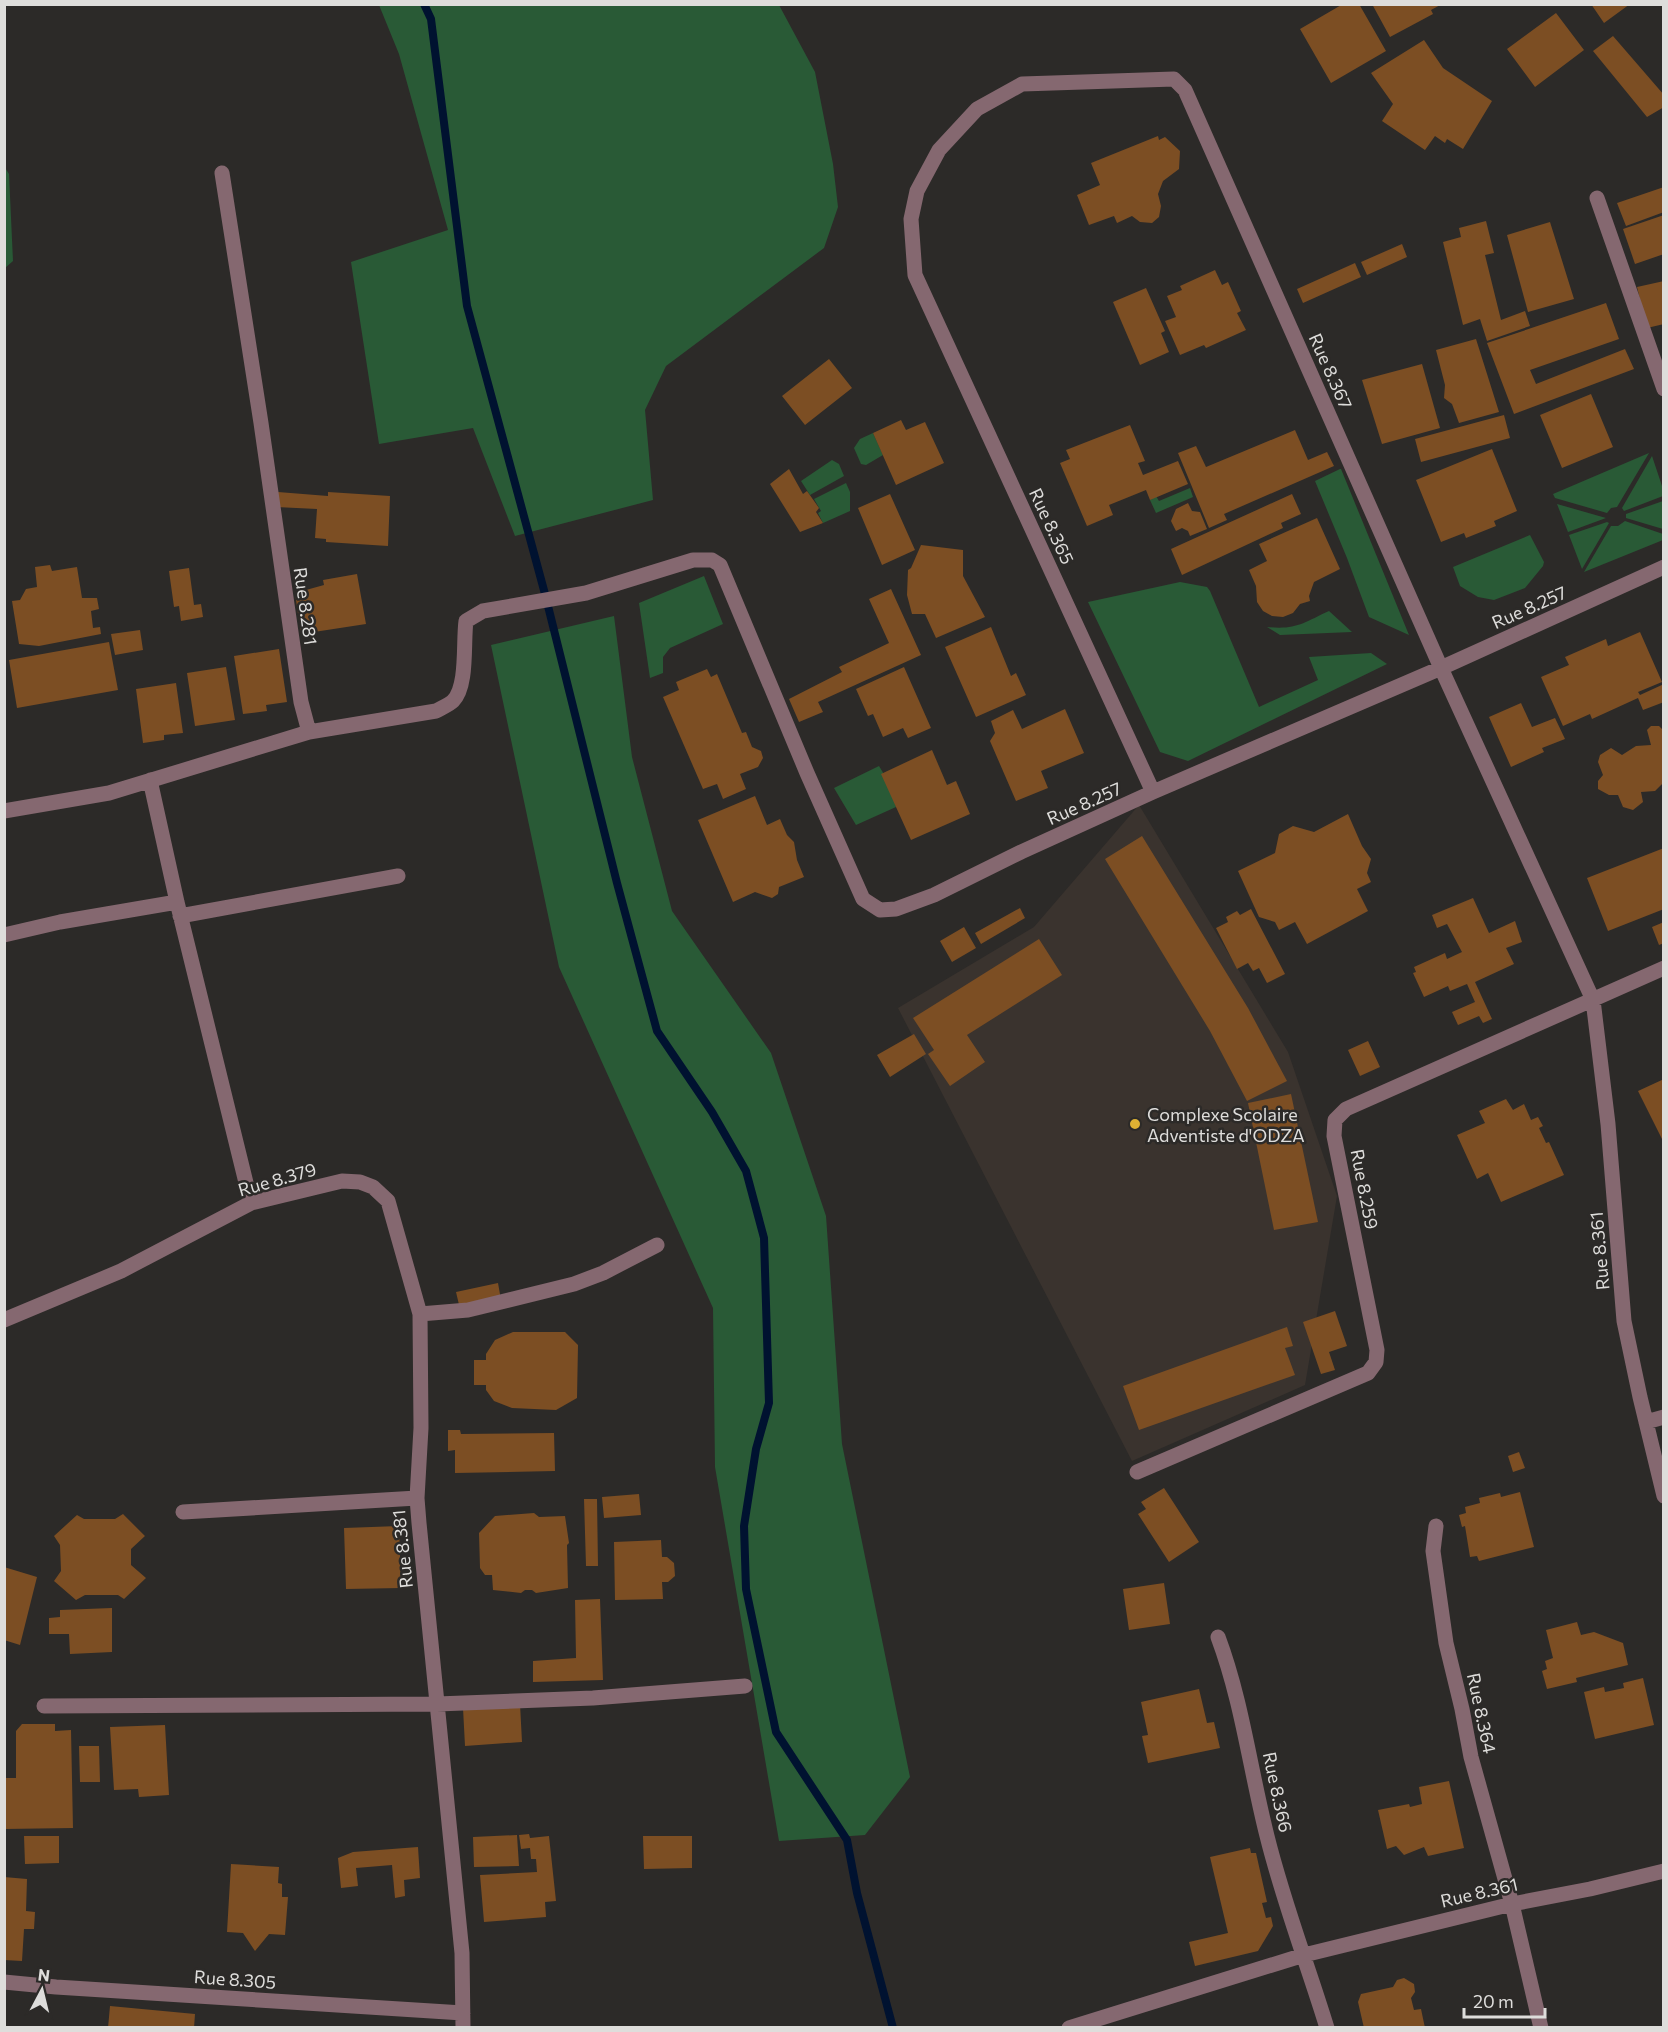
<svg xmlns="http://www.w3.org/2000/svg" width="1668" height="2032" font-family="Commissioner,sans-serif">
  <style>
    .built { fill: #3a332e }
    .green { fill: #295a36 }
    .lines { fill: none; stroke-linecap: round; stroke-linejoin: round }
    .stream { stroke: #001230; stroke-width: 8 }
    .building { fill: #7c4e23 }
    .minor { stroke: #856870; stroke-width: 15 }
    .poi-dot { fill: #deb133; stroke: #2c2a28; stroke-width: 2 }
    .labels { text-anchor: middle; dominant-baseline: central; stroke-width: 5; stroke-linejoin: round; paint-order: stroke }
    .street-label { font-size: 18px; fill: #dedddb; stroke: #2c2a28 }
    .poi-label { font-size: 18px; fill: #dedddb; stroke: #2c2a28; text-anchor: start }
  </style>
  <rect width="100%" height="100%" fill="#2c2a28"/>
  <path class="built" d="M1139,805L1288,1052L1337,1196L1305,1385L1132,1461L898,1008L1034,927Z"/>
  <path class="green" d="M379,5H779L815,72L833,164L838,207L824,248L666,366L645,410L653,500L515,536L473,428L379,444L351,262L448,230L399,54Z
    M4,166L9,174L13,261L5,268Z
    M873,433L883,455L866,465L861,464L854,448L860,439Z
    M1649,453L1617,507L1611,508L1607,513L1555,498L1553,494Z
    M1652,456L1663,489V496L1624,511L1622,508Z
    M832,460L839,464L844,476L810,495L801,481Z
    M1340,469H1341L1409,635L1369,617L1347,558L1315,481Z
    M846,483L850,492V511L823,523L818,513L821,511L814,499Z
    M1190,488L1193,497L1156,513L1150,500L1156,496L1159,501Z
    M1663,501V529L1626,518V514Z
    M1557,504L1606,518L1568,532Z
    M1625,521L1663,534V540L1584,572L1611,526H1618Z
    M1607,522L1609,523L1582,569L1569,535Z
    M1530,535L1544,562L1543,566L1525,588L1494,600L1478,597L1460,586L1453,567Z
    M704,576L723,624L670,648L663,657V673L650,678L639,603Z
    M1180,582L1207,587L1210,591L1259,707L1318,680L1309,657L1371,653L1387,664L1188,761L1160,752L1088,602Z
    M1329,611L1352,632L1280,635L1267,627C1296,630 1303,623 1329,611Z
    M614,616L632,757L672,911L771,1053L826,1216L842,1444L910,1777L865,1835L779,1841L715,1467L713,1308L559,967L491,645Z
    M879,766L894,791L896,807L856,825L834,788Z"/>
  <g class="lines">
    <path class="stream" d="M424,4L431,19L467,306L545,594L617,883L657,1031L712,1112L746,1171L764,1238L769,1403L756,1449L744,1526L746,1589L776,1732L847,1840L857,1893L893,2028"/>
  </g>
  <path class="building" d="M1343,4H1359L1386,51L1331,83L1300,29Z
    M1372,4H1442L1431,10L1433,14L1390,37Z
    M1591,4H1630L1604,23Z
    M1556,13L1584,50L1535,87L1507,49Z
    M1613,36L1664,95V107L1647,117L1593,51Z
    M1424,40L1443,68L1492,101L1463,149L1447,139L1445,143L1435,136L1425,150L1382,121L1393,104L1371,73Z
    M1158,136L1159,140L1165,137L1180,151L1179,169L1163,181L1158,194L1161,206L1159,217L1152,223L1140,222L1132,216L1117,223L1114,216L1089,225L1077,195L1100,185L1091,163Z
    M1664,187V212L1626,226L1617,203Z
    M1664,215V254L1635,264L1623,229Z
    M1486,221L1494,253L1485,255L1501,320L1525,311L1530,326L1487,341L1480,319L1463,325L1443,242L1461,237L1459,228Z
    M1550,222L1574,299L1528,312L1507,235Z
    M1402,244L1407,257L1367,275L1361,262Z
    M1355,263L1361,277L1303,303L1297,289Z
    M1215,270L1222,285L1228,282L1241,311L1237,313L1246,330L1206,348L1204,345L1180,355L1165,321L1176,317L1167,296L1182,290L1180,286Z
    M1664,281V324L1647,328L1637,287Z
    M1146,288L1165,331L1161,333L1169,352L1140,365L1113,302Z
    M1606,303L1619,339L1530,370L1536,384L1625,349L1634,369L1514,414L1487,343Z
    M1476,339L1499,412L1459,423L1452,404L1444,398L1445,385L1436,350Z
    M829,359L852,388L805,425L782,396Z
    M1422,364L1440,428L1382,444L1362,380Z
    M1591,394L1613,447L1562,468L1540,415Z
    M1504,415L1510,438L1421,462L1415,439Z
    M901,420L906,430L925,422L944,463L896,485L873,433Z
    M1130,425L1145,461L1138,463L1143,475L1178,461L1188,484L1150,500L1146,490L1109,505L1113,515L1087,526L1060,463L1070,459L1066,450Z
    M1295,430L1308,460L1327,452L1334,466L1224,514L1227,520L1209,528L1178,453L1196,446L1206,467Z
    M1492,449L1517,511L1494,521L1496,526L1466,538L1464,533L1441,542L1416,480Z
    M789,469L803,494L807,491L819,508L816,512L823,523L800,532L770,484Z
    M278,492L328,496V492L390,496L388,546L326,542V539L315,538L317,509L276,507Z
    M890,494L915,550L882,565L858,508Z
    M1292,494L1301,514L1281,523L1283,528L1182,575L1171,549Z
    M1188,503L1192,511L1200,512L1207,529L1190,536L1188,531L1182,528L1176,531L1171,521L1176,509Z
    M1317,518L1340,569L1314,582L1309,596L1310,601L1300,604L1293,613L1283,617L1272,616L1263,611L1257,602L1256,586L1249,570L1267,561L1259,544Z
    M921,545L963,550V576L985,617L936,638L925,614H912L907,595L908,570L911,568Z
    M50,565L52,571L77,567L82,598H97L99,609L91,611L93,628L100,627L101,634L39,646L19,644L12,601L20,600L26,589L37,587L35,567Z
    M189,568L194,605L201,604L203,617L181,621L179,606L174,607L169,571Z
    M357,574L366,624L301,634L295,593L324,585L323,580Z
    M891,589L921,655L818,702L823,712L799,722L789,699L842,672L839,667L889,643L869,599Z
    M991,627L1011,676L1016,673L1026,695L976,717L945,647Z
    M140,630L143,650L115,655L111,634Z
    M1640,632L1662,682L1638,692L1640,695L1664,684V702L1643,710L1638,698L1592,719L1590,714L1563,726L1541,677L1569,665L1565,657L1606,639L1608,646Z
    M109,642L118,690L17,708L9,660Z
    M279,649L287,702L266,705L267,711L243,714L234,656Z
    M226,667L235,720L195,726L187,673Z
    M904,667L931,728L908,738L903,728L883,737L873,714L868,716L856,689Z
    M707,669L711,677L717,674L742,733L746,732L752,747L761,751L763,758L758,767L740,774L746,789L723,799L717,784L703,789L663,697L679,690L676,682Z
    M176,683L183,733L164,735V740L143,743L136,689Z
    M1521,703L1532,727L1555,718L1565,739L1542,748L1544,752L1511,767L1489,717Z
    M1065,709L1084,753L1041,771L1048,788L1016,801L990,741L995,733L991,721L1013,710L1022,729Z
    M1651,726H1659L1664,731V782L1655,791L1641,792L1643,802L1633,810L1623,807L1618,795H1609L1598,789V781L1603,775L1598,762L1600,755L1611,748L1622,755L1636,746L1651,745L1647,730Z
    M932,750L947,785L956,781L970,814L911,840L881,774Z
    M755,796L767,825L780,819L787,835L794,842L797,860L804,877L779,887L778,894L772,898L755,892L733,902L698,820Z
    M1348,814L1362,846L1371,859L1367,873L1371,882L1357,889L1368,911L1307,944L1295,922L1279,930L1275,922L1259,917L1238,871L1275,853L1279,834L1293,826L1314,832Z
    M1142,836L1248,1008L1287,1081L1247,1101L1210,1031L1105,859Z
    M1664,848V909L1608,931L1587,878Z
    M1473,898L1489,933L1515,921L1522,942L1506,948L1514,964L1475,982L1492,1019L1483,1023L1479,1016L1458,1025L1452,1012L1475,1002L1467,984L1450,991L1448,986L1424,997L1413,973L1416,972L1414,967L1445,953L1447,959L1462,952L1447,924L1437,928L1432,915Z
    M1020,908L1025,918L981,944L975,933Z
    M1251,909L1285,974L1267,983L1259,968L1253,971L1248,963L1237,969L1216,928L1228,922L1226,917L1237,911L1240,915Z
    M1664,922V943L1659,945L1652,927Z
    M964,927L976,948L952,962L940,941Z
    M1039,939L1062,975L967,1035L985,1062L950,1086L928,1054L934,1050L913,1018Z
    M914,1034L926,1054L890,1077L877,1055Z
    M1368,1041L1380,1067L1360,1076L1348,1050Z
    M1664,1079V1143L1638,1091Z
    M1291,1094L1318,1222L1274,1230L1248,1103Z
    M1506,1099L1513,1110L1524,1104L1531,1120L1538,1117L1543,1126L1539,1128L1546,1143L1549,1142L1564,1175L1501,1202L1488,1173L1477,1179L1457,1135L1485,1123L1479,1111Z
    M498,1283L501,1300L460,1309L456,1292Z
    M1335,1311L1347,1346L1329,1352L1335,1370L1321,1374L1303,1322Z
    M1287,1327L1293,1346L1285,1348L1295,1375L1139,1430L1123,1386Z
    M513,1332H565L578,1345L577,1398L556,1410L512,1408L494,1401L486,1390V1385H474V1360H486V1354L495,1340Z
    M448,1430H460L461,1434L554,1433L555,1471L455,1473V1450L448,1451Z
    M1519,1452L1525,1468L1513,1472L1508,1456Z
    M1164,1488L1199,1542L1169,1562L1138,1514L1146,1509L1141,1502Z
    M1520,1492L1534,1547L1479,1561L1477,1556L1470,1557L1465,1526L1462,1527L1459,1515L1466,1513L1465,1507L1480,1503L1479,1498L1500,1493L1501,1497Z
    M639,1494L641,1515L604,1518L602,1497Z
    M584,1499H597L598,1566H586Z
    M534,1513L539,1517L565,1516L569,1543L567,1545L568,1588L536,1593L532,1590H525L521,1593L493,1590L492,1575H485L480,1568L479,1533L495,1516Z
    M123,1514L145,1536L131,1549V1565L146,1578L124,1599L118,1595H85L76,1600L54,1581L61,1571L60,1545L54,1536L77,1515L84,1519H115Z
    M399,1526L401,1588L346,1589L344,1528Z
    M661,1540L662,1557H667L674,1563L675,1576L668,1582H662L663,1599L615,1600L614,1542Z
    M4,1567L37,1577L20,1645L4,1640Z
    M1164,1583L1170,1624L1129,1630L1123,1589Z
    M600,1599L603,1680L533,1682V1661L576,1658L575,1600Z
    M112,1608V1652L70,1654L69,1634H49V1618L60,1617V1610Z
    M1577,1622L1581,1635L1594,1632L1623,1643L1628,1665L1576,1678L1577,1682L1547,1689L1542,1671L1547,1669L1545,1661L1553,1658L1546,1630Z
    M1643,1678L1654,1725L1595,1739L1584,1692L1604,1687L1605,1692L1624,1688L1623,1683Z
    M1199,1689L1207,1723L1214,1722L1220,1748L1148,1763L1142,1736L1148,1735L1141,1702Z
    M520,1704L522,1742L465,1746L463,1708Z
    M22,1724H55V1731L71,1730L73,1828L4,1829V1778H16V1731Z
    M165,1725L169,1795L139,1797L138,1789L114,1790L110,1727Z
    M79,1746H99L100,1782H80Z
    M1449,1781L1464,1848L1428,1856L1424,1847L1404,1855L1396,1846L1387,1849L1378,1810L1409,1804L1410,1807L1422,1804L1419,1787Z
    M529,1834L530,1838L549,1836L556,1901L545,1902L546,1917L484,1922L480,1875L537,1872L536,1859H531L530,1848L521,1849L519,1835Z
    M517,1835L519,1866L474,1867L473,1837Z
    M24,1836H59V1863L25,1864Z
    M643,1836H692V1868L644,1869Z
    M418,1847L420,1878L404,1880L405,1896L395,1898L392,1865L356,1868L358,1886L341,1888L338,1858L353,1852Z
    M1250,1848L1251,1853H1256L1267,1902L1262,1903L1266,1918L1271,1917L1273,1926L1258,1951L1195,1966L1189,1942L1228,1933L1210,1857Z
    M231,1864L279,1867L278,1883L282,1884V1897H288L285,1935L269,1934L255,1951L243,1933L227,1932Z
    M4,1877L27,1879L26,1911L35,1912L34,1929H24L22,1961L4,1960Z
    M1404,1978L1414,1984L1415,1992L1411,1998L1414,2010L1421,2009L1425,2028H1364L1358,2002L1361,1994L1393,1987L1397,1980Z
    M110,2006L195,2014L194,2028H108Z"/>
  <g class="lines">
    <path class="minor" d="M1597,198L1664,389
      M309,732L436,711C441,708 449,705 453,701C468,686 463,642 466,621L483,611L586,593L693,560H712L720,565L807,773L863,899L880,910L896,909L934,895L1021,852L1153,792L1441,668L1664,567
      M150,780L177,902L251,1203
      M1153,792L915,275L911,219L917,191L939,150L977,109L1022,84L1174,79L1185,90L1441,668L1593,1000L1608,1124L1624,1321L1640,1397L1664,1496
      M4,811L109,793L309,732L301,702L261,423L222,173
      M180,916L398,876
      M4,935L60,922L177,902
      M4,1320L121,1271L251,1203L342,1181L360,1182L373,1187L388,1201L420,1314
      M1646,1422L1664,1417
      M1137,1472L1368,1373L1376,1362L1377,1350L1334,1136L1335,1120L1346,1109L1664,968
      M183,1512L417,1498
      M1436,1526L1433,1551L1446,1643L1462,1709L1471,1757L1512,1904L1541,2028
      M1218,1637C1242,1701 1250,1769 1267,1836C1283,1901 1307,1963 1327,2028
      M44,1706L437,1704L593,1698L745,1686
      M4,1982L56,1987L463,2013
      M463,2028L462,1953L419,1523L417,1498L421,1428L420,1314L468,1310L574,1284L603,1273L657,1245
      M1069,2028L1304,1955L1512,1904L1590,1889L1664,1871"/>
  </g>
  <circle class="poi-dot" cx="1135" cy="1124" r="6"/>
  <g class="labels">
    <g class="street-label">
      <text transform="translate(1331 371) rotate(66)">Rue 8.367</text>
      <text transform="translate(1052 526) rotate(65)">Rue 8.365</text>
      <text transform="translate(306 606) rotate(82)">Rue 8.281</text>
      <text transform="translate(1529 607) rotate(-24)">Rue 8.257</text>
      <text transform="translate(1084 803) rotate(-24)">Rue 8.257</text>
      <text transform="translate(277 1179) rotate(-16)">Rue 8.379</text>
      <text transform="translate(1365 1189) rotate(79)">Rue 8.259</text>
      <text transform="translate(1599 1251) rotate(-95)">Rue 8.361</text>
      <text transform="translate(402 1549) rotate(-96)">Rue 8.381</text>
      <text transform="translate(1482 1713) rotate(78)">Rue 8.364</text>
      <text transform="translate(1278 1792) rotate(78)">Rue 8.366</text>
      <text transform="translate(1479 1892) rotate(-13)">Rue 8.361</text>
      <text transform="translate(235 1979) rotate(4)">Rue 8.305</text>
    </g>
    <g class="poi-label">
      <text x="1147" y="1114">Complexe Scolaire<tspan x="1147" dy="21">Adventiste d'ODZA</tspan></text>
    </g>
  </g>
  <rect width="1668" height="2032" fill="none" stroke="#dedddb" stroke-width="12"/>
  <g transform="translate(42 1990) rotate(7)" stroke="#2c2a28" stroke-width="4.5" paint-order="stroke">
  <path d="M0-4.5L10 22L0 15L-10 22Z" fill="#dedddb"/>
  <text y="-9" font-size="16" font-weight="bold" text-anchor="middle" fill="#dedddb">N</text>
  </g>
  <path d="M1464 2008v9h81v-9" fill="none" stroke="#dedddb" stroke-width="3"/>
  <text x="1473" y="2008" font-size="18" fill="#dedddb" stroke="#2c2a28" stroke-width="4.5" paint-order="stroke">20 m</text>
</svg>
